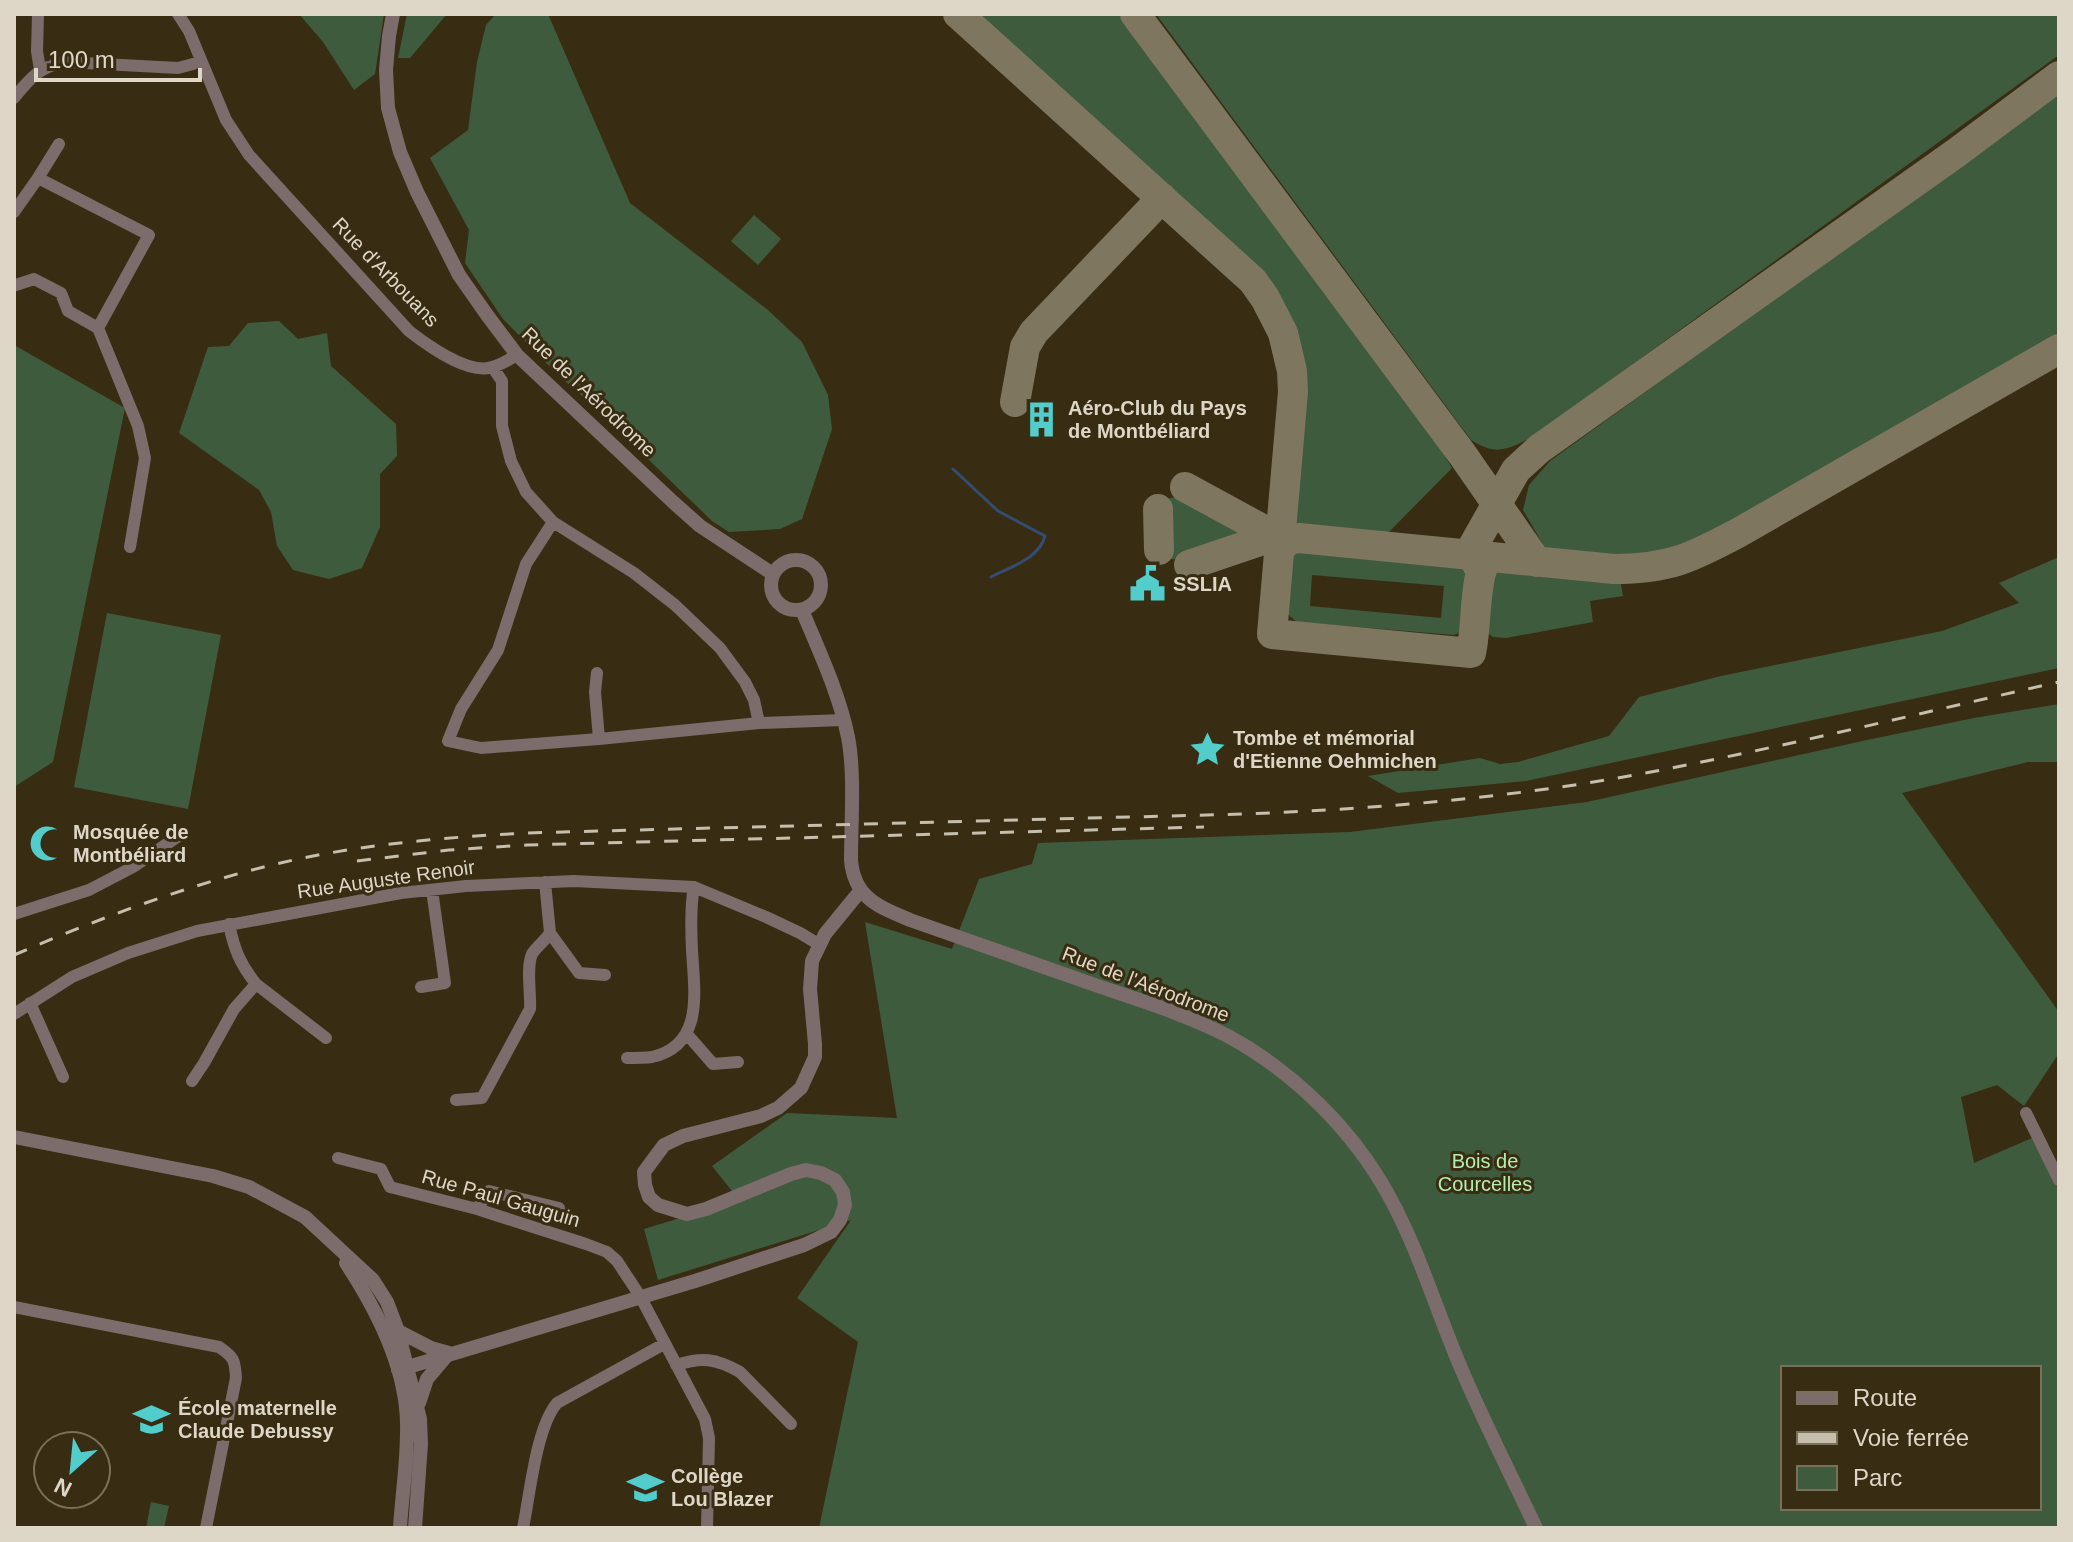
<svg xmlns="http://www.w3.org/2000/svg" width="2073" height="1542" font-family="Arial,sans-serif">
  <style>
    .green { fill: #3f5b3e; fill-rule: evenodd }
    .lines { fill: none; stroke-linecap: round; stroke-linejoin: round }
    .stream { stroke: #334d73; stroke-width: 3 }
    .taxiway { stroke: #7f7660; stroke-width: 30 }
    .minor { stroke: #7c6c6b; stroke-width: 12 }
    .tertiary { stroke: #7c6c6b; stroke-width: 14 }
    .rail { stroke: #c6bfae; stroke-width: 3; stroke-dasharray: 14 14; stroke-linecap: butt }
    .labels { text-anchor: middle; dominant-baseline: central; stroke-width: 6; stroke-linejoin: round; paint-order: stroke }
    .street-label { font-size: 20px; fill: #ded7c8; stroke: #382d12 }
    .poi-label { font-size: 20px; font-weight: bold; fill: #ded7c8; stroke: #382d12; text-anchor: start }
    .park-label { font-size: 20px; fill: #b4edb0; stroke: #382d12 }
  </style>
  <rect width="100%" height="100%" fill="#382d12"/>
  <path class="green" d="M299,14H384L375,74L354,90L323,42Z
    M407,14H447L410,58H398Z
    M496,14H548L630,203L768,310L802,342L828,395L832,429L802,519L780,529L729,532L712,521L588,401L558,375L503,319L465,263L469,230L430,158L468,130L477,62L486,25Z
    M970,14H1119L1418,411L1452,468L1383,538C1365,536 1307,536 1295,525C1291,521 1292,520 1291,514C1296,456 1314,368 1287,316C1281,303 1271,291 1263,279Z
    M1156,14H2059V55L1532,437C1507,450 1496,456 1471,440Z
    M2059,93V338L1685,549L1657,557L1621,560L1548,553L1523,510L1529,485L1550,461Z
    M754,215L781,239L758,265L731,241Z
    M279,321L298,339L327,333L331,366L396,424L397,456L380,474V527L362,568L329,579L293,570L277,546L271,512L259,490L179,433L208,347L229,346L248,323Z
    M14,345L125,408L53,762L14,787Z
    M1181,495L1255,537L1189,560L1168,559C1160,548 1159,511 1167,499Z
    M1300,547L1464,563L1472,574L1468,622L1461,632L1454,635L1297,622L1284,611L1283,604L1287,557L1293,550ZM1312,575L1444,586L1441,618L1310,606Z
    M2059,557V668L1526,781L1398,793L1368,776L1480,758L1500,764L1518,762L1609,736L1639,697L1721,676L1942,631L2019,603L1999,583Z
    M1500,565L1610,575L1621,584L1623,596L1590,601L1593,622L1506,638L1493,637L1487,633C1483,622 1484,584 1490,573C1493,567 1495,567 1500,565Z
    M107,613L221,635L188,809L74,787Z
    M2059,704V762H2028L1902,793L2059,1012V1053L2024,1106L1997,1085L1961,1097L1974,1163L2032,1138L2059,1190V1528H819L858,1342L797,1298L851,1220L658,1280L644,1229L739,1200L712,1166L787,1113L897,1118L865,922L952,949L979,879L1032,864L1038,843L1350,832L1587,802L1867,740L1974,718ZM1783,1368H2039V1508H1783Z
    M151,1502L169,1506L164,1528H146Z"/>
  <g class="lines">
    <path class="stream" d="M953,469L998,511L1045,536C1039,559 1010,567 991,577"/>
    <path class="taxiway" d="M958,14L1253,281L1265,298L1283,333L1292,371L1293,392L1272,634L1471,653C1477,628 1474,578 1486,561L1494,558
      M1135,14L1462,454L1537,562
      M1015,402L1025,347L1034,332L1162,198
      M1185,487L1275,536L1281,537
      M1158,509L1159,550
      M1280,549L1288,540L1299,538L1614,569C1669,569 1691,558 1738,533L2059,349
      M1189,565L1275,536
      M1479,568L1475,560L1468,555L1516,470L1539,449L1956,153L2059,76"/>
    <path class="minor" d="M38,14L37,51L40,70
      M178,14L189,31L226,120L249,155L409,331C427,345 465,372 488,368C498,367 508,360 517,355
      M14,98C30,78 40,66 66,62L178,68L193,64L199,61
      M38,178L59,144
      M14,212L38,178L149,235L98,328
      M14,284L16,285L34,279L61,293L68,311L98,328L138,426L145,458L130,547
      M493,368L502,381V426L511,461L526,492L553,522L634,573L675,605L720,648L745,682L754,700L759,723
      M553,522L526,564L498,650L461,709L448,741L481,748L599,739L759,723L843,720
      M597,673L595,692L599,739
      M14,914L89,890L133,867L180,835
      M229,924C234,949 240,964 256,984L326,1038
      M550,933L579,973L605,975
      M421,987L445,983L432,890
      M30,1003L63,1077
      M14,1014L72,977L128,953L197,931L401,893L466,886L574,881L694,887L766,917L800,933L820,945
      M686,1033L713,1064L738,1062
      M627,1058C635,1058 644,1058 652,1057C705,1045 694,990 692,950C691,930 690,907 694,887
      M192,1081L204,1063L234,1009L256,984
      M456,1100L482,1098L530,1009C531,993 526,967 532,954C537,946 545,941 550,933L545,882
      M2026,1113L2059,1180
      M338,1158L381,1169L390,1187L477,1209L586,1244L607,1252L617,1261L640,1296L705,1419L709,1438L707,1528
      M477,1209L489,1191L559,1208
      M14,1307L219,1347C234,1357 235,1360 236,1378L206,1528
      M676,1365C702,1357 715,1358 740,1372L791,1424
      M523,1528C530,1494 536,1428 557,1403L664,1344"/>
    <path class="tertiary" d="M393,14L389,36L386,70L388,108L400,152L417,192L459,275L487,315L517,355L673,502L700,526L773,574
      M771 585a25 25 0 1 1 50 0a25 25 0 1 1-50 0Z
      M802,610C819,651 839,693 848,737C855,773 851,823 851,860C854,898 879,907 910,920C973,942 1035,964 1098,986C1142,1001 1187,1015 1228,1036C1294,1072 1353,1130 1389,1196C1420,1252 1438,1316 1464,1375C1486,1426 1512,1477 1536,1528
      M14,1137L213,1176L249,1187L305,1217L373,1280L387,1302L398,1331L420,1419L421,1444L415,1528
      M346,1263C377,1310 406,1367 407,1423C408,1458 402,1494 400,1528
      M398,1331L431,1348L449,1353L427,1379L419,1403
      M398,1370L695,1281L804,1245L831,1232L840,1220L845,1205L843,1192L835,1180L821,1173L806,1170L791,1174L706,1209L687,1214L658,1205L649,1197L645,1185L644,1172L664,1145L683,1136L761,1116L778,1108L801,1088L815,1057V1044L810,989L812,961L825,934L861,890"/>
    <path class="rail" d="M357,861L449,850L527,845L1204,827
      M14,955C107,915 203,879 303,858C377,843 451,837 526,833L1243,814C1376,809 1509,798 1640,774C1780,748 1920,713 2059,682"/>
  </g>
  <defs>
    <symbol id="building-bare" viewBox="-9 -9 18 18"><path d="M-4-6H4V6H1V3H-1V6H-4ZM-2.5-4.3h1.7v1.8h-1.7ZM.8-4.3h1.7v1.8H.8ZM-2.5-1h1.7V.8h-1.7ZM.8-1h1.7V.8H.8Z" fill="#52cdcc" stroke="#382d12" stroke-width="2.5" paint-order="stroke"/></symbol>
    <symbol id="civic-bare" viewBox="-9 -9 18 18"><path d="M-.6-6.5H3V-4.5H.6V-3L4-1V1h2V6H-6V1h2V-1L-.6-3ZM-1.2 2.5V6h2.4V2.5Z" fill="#52cdcc" stroke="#382d12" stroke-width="2.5" paint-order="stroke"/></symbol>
    <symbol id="sight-bare" viewBox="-9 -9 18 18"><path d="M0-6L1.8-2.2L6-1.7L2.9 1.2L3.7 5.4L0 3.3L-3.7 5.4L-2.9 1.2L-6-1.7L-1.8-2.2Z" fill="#52cdcc" stroke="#382d12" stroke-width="2.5" paint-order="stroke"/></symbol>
    <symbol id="mosque-bare" viewBox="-9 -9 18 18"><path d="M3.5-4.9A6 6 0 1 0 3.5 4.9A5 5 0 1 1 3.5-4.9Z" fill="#52cdcc" stroke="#382d12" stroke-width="2.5" paint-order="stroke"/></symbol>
    <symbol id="school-bare" viewBox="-9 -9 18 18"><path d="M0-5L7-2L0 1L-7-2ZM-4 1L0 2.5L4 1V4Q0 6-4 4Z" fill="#52cdcc" stroke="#382d12" stroke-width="2.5" paint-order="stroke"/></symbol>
  </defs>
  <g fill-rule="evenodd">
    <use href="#building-bare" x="1016" y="394" width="51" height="51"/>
    <use href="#civic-bare" x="1122" y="558" width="51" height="51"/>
    <use href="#sight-bare" x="1182" y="724" width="51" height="51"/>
    <use href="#mosque-bare" x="22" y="818" width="51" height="51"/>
    <use href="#school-bare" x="126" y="1394" width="51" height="51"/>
    <use href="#school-bare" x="620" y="1462" width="51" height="51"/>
  </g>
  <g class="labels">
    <g class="street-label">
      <text transform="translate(386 272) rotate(46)">Rue d'Arbouans</text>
      <text transform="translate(589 392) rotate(44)">Rue de l'Aérodrome</text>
      <text transform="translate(386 879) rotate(-8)">Rue Auguste Renoir</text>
      <text transform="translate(1146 984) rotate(21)">Rue de l'Aérodrome</text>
      <text transform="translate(501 1198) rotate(16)">Rue Paul Gauguin</text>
    </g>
    <g class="poi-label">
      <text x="1068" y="408">Aéro-Club du Pays<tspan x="1068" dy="23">de Montbéliard</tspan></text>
      <text x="1173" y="584">SSLIA</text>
      <text x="1233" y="738">Tombe et mémorial<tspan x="1233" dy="23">d'Etienne Oehmichen</tspan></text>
      <text x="73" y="832">Mosquée de<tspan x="73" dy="23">Montbéliard</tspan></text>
      <text x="178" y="1408">École maternelle<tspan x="178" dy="23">Claude Debussy</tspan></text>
      <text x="671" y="1476">Collège<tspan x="671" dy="23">Lou Blazer</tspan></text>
    </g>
    <g class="park-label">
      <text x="1485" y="1161">Bois de<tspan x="1485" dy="23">Courcelles</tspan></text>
    </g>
  </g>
  <rect width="2073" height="1542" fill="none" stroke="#ded7c8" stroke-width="32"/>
  <rect x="1781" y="1366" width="260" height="144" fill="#382d12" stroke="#7a715b" stroke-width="2"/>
  <rect x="1797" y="1392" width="40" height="12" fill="#7c6c6b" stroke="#7a715b" stroke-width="2"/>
  <text x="1853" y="1406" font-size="24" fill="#ded7c8">Route</text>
  <rect x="1797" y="1432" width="40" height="12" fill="#c6bfae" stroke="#7a715b" stroke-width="2"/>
  <text x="1853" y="1446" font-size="24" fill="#ded7c8">Voie ferrée</text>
  <rect x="1797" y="1466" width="40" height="24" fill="#3f5b3e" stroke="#7a715b" stroke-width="2"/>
  <text x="1853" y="1486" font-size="24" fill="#ded7c8">Parc</text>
  <g transform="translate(72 1470) rotate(207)"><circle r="38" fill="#382d12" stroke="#7a715b" stroke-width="2"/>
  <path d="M0-6L14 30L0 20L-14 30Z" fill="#52cdcc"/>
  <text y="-12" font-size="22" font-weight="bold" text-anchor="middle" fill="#ded7c8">N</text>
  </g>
  <path d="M36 68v12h164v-12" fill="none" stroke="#ded7c8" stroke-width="4"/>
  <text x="48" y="68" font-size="24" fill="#ded7c8" stroke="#382d12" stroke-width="6" paint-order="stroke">100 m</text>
</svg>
